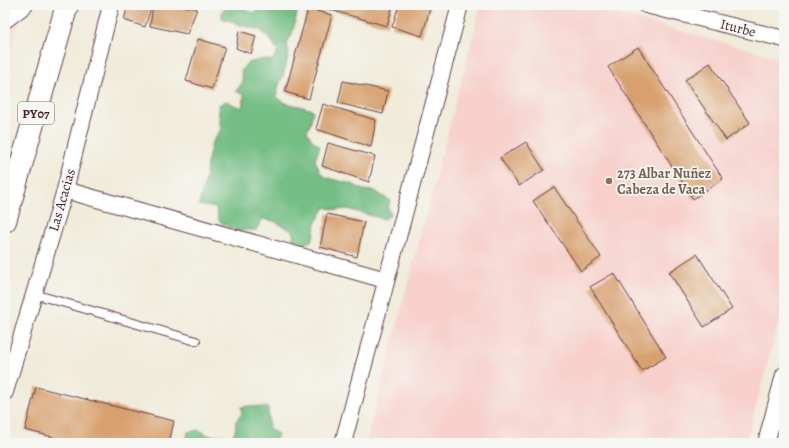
<svg xmlns="http://www.w3.org/2000/svg" width="789" height="448" font-family="Alegreya,serif">
  <style>
    .built { fill: #f7d0cb }
    .forest { fill: #74be85; stroke: #5f6e58 }
    .building { fill: #d7a06e }
    .lines { fill: none; stroke-linecap: round; stroke-linejoin: round }
    .service-casing { stroke: #633e45; stroke-width: 10 }
    .minor-casing { stroke: #633e45; stroke-width: 18 }
    .trunk-casing { stroke: #633e45; stroke-width: 24 }
    .service { stroke: #fff; stroke-width: 8 }
    .minor { stroke: #fff; stroke-width: 16 }
    .trunk { stroke: #fff; stroke-width: 22 }
    .education-dot { fill: #8d6e63; stroke: #f6f6f2; stroke-width: 1.5 }
    .labels { text-anchor: middle; dominant-baseline: central; stroke-width: 3.5; stroke-linejoin: round; paint-order: stroke }
    .shield { fill: #f6f6f2; stroke: #7e6067; stroke-width: 1 }
    .shield-label { font-size: 13px; font-weight: bold; fill: #4a1f2b }
    .street-label { font-size: 14px; fill: #4a1f2b; stroke: #f6f6f2 }
    .education-label { font-size: 14px; font-weight: bold; fill: #785e54; stroke: #f6f6f2; text-anchor: start }
  </style>
  <rect width="100%" height="100%" fill="#f6f6f2"/>
  <filter id="ink" filterUnits="userSpaceOnUse"><feTurbulence type="fractalNoise" baseFrequency=".025" numOctaves="2"/><feDisplacementMap in="SourceGraphic" scale="8" xChannelSelector="R" yChannelSelector="G"/><feConvolveMatrix kernelMatrix="1 2 1 2 8 2 1 2 1" color-interpolation-filters="sRGB"/></filter>
  <filter id="wash" filterUnits="userSpaceOnUse"><feTurbulence type="fractalNoise" baseFrequency=".012" numOctaves="4" result="noise"/><feDisplacementMap in="SourceGraphic" scale="16" xChannelSelector="R" yChannelSelector="G"/><feGaussianBlur stdDeviation="0.9" result="paint"/><feColorMatrix in="noise" values="0 0 0 0 0 0 0 0 0 0 0 0 0 0 0 0 0 1.4 0 .05"/><feComposite in="paint" operator="in"/></filter>
  <g filter="url(#wash)">
    <rect width="100%" height="100%" fill="#f0ecda"/>
    <path class="built" d="M22,5L5,70V18Z
      M481,5H584L784,59V303L746,443H366Z"/>
    <path class="forest" d="M227,5L241,8L254,13L265,5H300L298,9L292,34L287,43L289,53L283,76L278,87L277,98L288,104L299,106L313,110L311,121L307,132L312,140L320,146L315,160L320,172L327,178L352,184L363,190L375,191L390,201L388,208L391,215L383,219L348,209L336,210L325,207L315,224L314,235L311,241L302,245L292,244L294,232L274,221L262,219L256,230H245L238,232L219,221L216,208L199,205L206,176L207,164L212,143L221,129L219,116V105L226,101L232,104L242,108L244,95L236,91L243,82L241,71L247,63L264,59L272,61L278,51L270,39L260,30L240,25L222,18V11Z
      M250,406L268,408L269,429L278,434L276,440L277,443H186L188,432L199,430L210,436L221,435L229,439L235,432L236,421L242,414L241,407Z"/>
    <g id="blocks">
      <path class="building" d="M128,5H152L145,27L124,20Z
        M153,5H181L197,9L187,34L150,26Z
        M313,5H393L387,26Z
        M399,5H431L422,36L392,27Z
        M308,9L332,15L309,99L285,92Z
        M239,31L256,36L251,54L236,48Z
        M198,39L225,47L212,89L186,81Z
        M638,47L723,179L693,199L608,67Z
        M710,63L750,123L726,140L685,80Z
        M343,81L388,91L383,114L338,103Z
        M323,104L376,120L371,147L316,129Z
        M526,142L544,170L519,186L500,158Z
        M328,143L375,156L369,182L322,166Z
        M554,187L601,257L581,271L533,201Z
        M327,214L364,222L357,257L320,247Z
        M697,254L732,309L704,327L669,272Z
        M614,273L666,357L642,371L590,287Z
        M36,387L174,421L169,443H76L25,430Z"/>
    </g>
  </g>
  <g filter="url(#ink)">
    <use href="#blocks" fill-opacity="0" stroke="#633e45" stroke-width="1"/>
    <g class="lines">
      <defs>
        <path id="service" d="M34,294L196,341"/>
        <path id="minor" d="M646,5L784,39
          M5,20L25,5
          M65,190L386,280
          M5,392L65,190L111,5
          M343,443L460,5
          M766,443L784,375"/>
        <path id="trunk" d="M5,221L67,5"/>
      </defs>
      <use href="#service" class="service-casing"/>
      <use href="#minor" class="minor-casing"/>
      <use href="#trunk" class="trunk-casing"/>
      <use href="#service" class="service"/>
      <use href="#minor" class="minor"/>
      <use href="#trunk" class="trunk"/>
    </g>
  </g>
  <circle class="education-dot" cx="609" cy="181" r="4"/>
  <g class="labels">
    <rect class="shield" x="18" y="102" width="36" height="22" rx="3"/>
    <g class="shield-label">
      <text x="36" y="113">PY07</text>
    </g>
    <g class="street-label">
      <text transform="translate(738 28) rotate(14)">Iturbe</text>
      <text transform="translate(62 200) rotate(-74)">Las Acacias</text>
    </g>
    <g class="education-label">
      <text x="617" y="173">273 Albar Nuñez<tspan x="617" dy="16">Cabeza de Vaca</tspan></text>
    </g>
  </g>
  <rect width="789" height="448" fill="none" stroke="#f6f6f2" stroke-width="20"/>
</svg>
